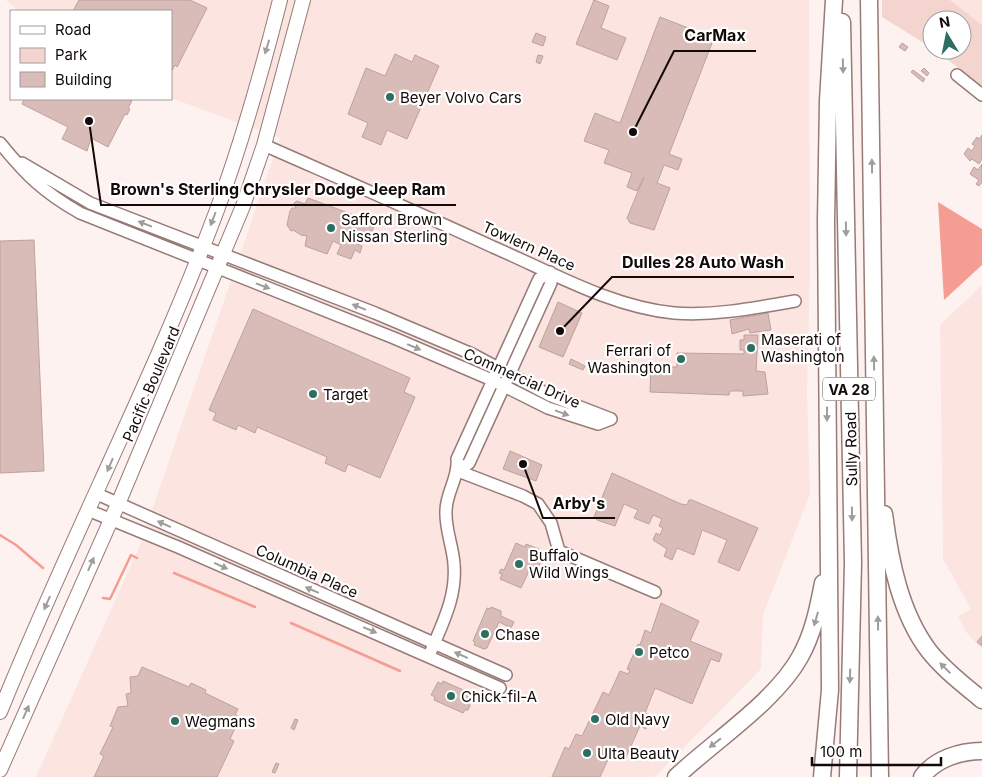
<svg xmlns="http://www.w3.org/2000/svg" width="982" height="777" font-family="Inter,sans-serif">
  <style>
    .built { fill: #fce4e1 }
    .green { fill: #f4d4cf }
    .water { fill: #f69d93 }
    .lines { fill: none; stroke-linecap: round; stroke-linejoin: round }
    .stream { stroke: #f69d93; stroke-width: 2.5 }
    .building { fill: #d9bbb7; stroke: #bda19d }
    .minor-casing { stroke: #967b77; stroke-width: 14 }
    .major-casing { stroke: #967b77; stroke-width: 16 }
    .highway-casing { stroke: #967b77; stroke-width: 19 }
    .minor { stroke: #fff; stroke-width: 11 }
    .major { stroke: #fff; stroke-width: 14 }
    .highway { stroke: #fff; stroke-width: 16 }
    .oneway { fill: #a09d9c }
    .poi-dot { fill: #2c6f61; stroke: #fff; stroke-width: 2 }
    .labels { text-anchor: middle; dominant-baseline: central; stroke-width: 4.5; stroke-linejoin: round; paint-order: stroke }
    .shield { fill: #fff; stroke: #595352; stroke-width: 1 }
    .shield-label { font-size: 14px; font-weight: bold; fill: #120908 }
    .poi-label { font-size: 15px; fill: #120908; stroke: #fff; text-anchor: start }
    .street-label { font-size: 15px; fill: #120908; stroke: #fff }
    .leader { fill: none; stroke: #120908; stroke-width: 2 }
    .callout-dot { fill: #120908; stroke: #fff; stroke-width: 2 }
    .callout-label { font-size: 16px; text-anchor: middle; font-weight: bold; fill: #120908; stroke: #fff; stroke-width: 4.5; stroke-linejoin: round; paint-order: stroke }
  </style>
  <rect width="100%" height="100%" fill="#fef2f0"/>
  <path class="built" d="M6,0H809L810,269L807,392L810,494L763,615L761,669L655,777H36L140,545L280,138L171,98V11H18Z
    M950,0H982V25Z
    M982,285V649L966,632L958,616L971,609L943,559L940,325Z"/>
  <path class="green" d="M882,0H950L982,25V86L935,50H962V20H932V48L882,17Z"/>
  <path class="water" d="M938,202L982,229V265L944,300Z"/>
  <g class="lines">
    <path class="stream" d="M0,535L16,545L43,568
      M174,573L255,607
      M103,598L110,599L131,555L137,558
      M291,623L400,671"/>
  </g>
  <path class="building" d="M79,0H190L207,8L177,67L175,65L171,72V11H73Z
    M594,0L609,6L601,28L626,38L617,60L576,44Z
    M660,17L714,38L669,154L682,159L678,170L664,165L657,183L670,188L654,230L630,223L627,218L644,177L637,191L627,187L632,173L604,163L609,150L584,141L595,113L620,123Z
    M536,33L546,37L543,46L532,42Z
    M902,43L908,47L905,51L899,47Z
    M395,54L412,62L415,55L439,66L407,139L387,130L381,145L362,137L368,123L348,114L366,68L385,76Z
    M538,55L543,56L540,64L536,62Z
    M924,68L929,73L927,76L921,71Z
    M913,70L925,79L923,82L911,72Z
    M24,99H128L132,101L128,108L130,109L127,115L125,114L108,147L91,138L87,151L62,139L68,127L22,104Z
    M982,135V159L979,164L972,159L970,161L964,154L968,148L972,151L975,146L972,144L977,137L979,139Z
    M982,164V182L979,186L976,184L979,180L970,174L974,167L978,170Z
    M308,198L370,221L374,227L372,231L366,232L363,239L355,235L353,242L362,246L360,253L355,250L351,259L337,254L341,245L333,241L327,254L305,246L307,236L301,235L293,230L291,231L287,225L290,211L292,208H296L294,203L297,201L305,204Z
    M34,240L44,471L0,473V241Z
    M558,302L582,313L563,357L539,347Z
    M253,309L410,378L404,392L415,397L380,478L348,464L345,472L325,463L327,457L257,427L255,433L238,425L236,430L213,420L216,413L209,410Z
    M768,313L771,330L750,333L749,329L732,334L730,320Z
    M744,335H758L756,371L765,372L768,394L743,396V391H730L729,395L650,392L651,367H677V353L744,354V350H740V340H744Z
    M571,359L585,366L583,370L569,364Z
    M510,451L542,465L536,481L503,469Z
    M612,473L681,504L687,505L689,500H692L758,528L739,571L718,562L727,540L702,530L694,555L677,548L672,560L664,556L667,549L653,540L656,533L660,535L663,528L659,526L662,519L653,515L649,524L634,518L638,510L624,504L615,526L597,520L594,517Z
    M516,543L525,547L526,544L539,549L537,552L544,555L535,574L529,571L521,588L500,579L502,574L499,573L501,569L504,570Z
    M661,603L699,621L690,641L722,654L719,662L711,659L692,704L655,688L645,713L649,715L646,729L640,726L626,757L617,753L615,757L610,755L600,777H552L565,747L569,749L576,734L582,736L603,692L609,695L620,671L628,674L630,670L627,669L638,644L640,645L645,630L651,633Z
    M491,607L501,611V616L514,622L511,628L499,622L487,648L484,649L474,645L475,643L473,641L487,608L490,609Z
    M982,636V646L977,642Z
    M142,667L189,687L191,683L206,690L205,693L238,709L235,715L240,717L230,739L234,741L217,777H94L104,756L100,754L113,727L110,726L118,707L128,706L126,694L131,693L130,677L138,676Z
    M443,681L470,693L467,699L470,705L468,710H465L463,713L434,700L435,697L431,695L438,682L442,684Z
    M295,719L298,720L294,730L291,728Z
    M276,763L279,764L275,773L272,772Z"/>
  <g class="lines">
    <defs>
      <path id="minor" d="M957,75L982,95
        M0,143C26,175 43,192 80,213L394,338L492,380L548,408L598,424L611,419
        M264,145C341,179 417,212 493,247C551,272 611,307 674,313C715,316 755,308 795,301
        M22,163L90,203L375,313L472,354L549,395L611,419
        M458,471L523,496L538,504L551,523L559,551L655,592
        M97,494L506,675
        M90,511L178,547L500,688
        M429,656C441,626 457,598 454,564C453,547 445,529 446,511C446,492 459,478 457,459L539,279L550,272L551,283L469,463L458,471"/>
      <path id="major" d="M0,712C68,543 153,381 217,210C242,142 262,71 280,0
        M0,770L118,504L243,206L264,145L303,0"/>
      <path id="highway" d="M869,0L880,777
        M842,22L853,563L848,777
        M884,514C890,560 900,613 929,651C944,670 964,685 982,700
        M676,777C714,741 775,702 800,657C813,634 818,609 823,583
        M822,777L830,690L826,221L828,101L834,0
        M922,777C935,759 960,751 982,751"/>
    </defs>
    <use href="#minor" class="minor-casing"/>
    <use href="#major" class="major-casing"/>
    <use href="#highway" class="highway-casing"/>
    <use href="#minor" class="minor"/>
    <use href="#major" class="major"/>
    <use href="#highway" class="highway"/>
  </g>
  <defs><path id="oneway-solid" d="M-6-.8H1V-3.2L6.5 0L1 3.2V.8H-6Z" transform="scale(1.25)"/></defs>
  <g class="oneway">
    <use href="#oneway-solid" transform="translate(267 47) rotate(107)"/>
    <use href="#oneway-solid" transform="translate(843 66) rotate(89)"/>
    <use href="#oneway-solid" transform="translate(872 166) rotate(-91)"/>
    <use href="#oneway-solid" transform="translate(213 219) rotate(111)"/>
    <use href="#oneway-solid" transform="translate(145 224) rotate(-159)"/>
    <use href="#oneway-solid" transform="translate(846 229) rotate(89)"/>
    <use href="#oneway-solid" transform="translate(263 286) rotate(21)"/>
    <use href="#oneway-solid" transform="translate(359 307) rotate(-158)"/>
    <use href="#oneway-solid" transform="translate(414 347) rotate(23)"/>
    <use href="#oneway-solid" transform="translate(874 363) rotate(-91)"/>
    <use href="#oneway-solid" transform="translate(562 413) rotate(20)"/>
    <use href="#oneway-solid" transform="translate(827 414) rotate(90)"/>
    <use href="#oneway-solid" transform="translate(110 465) rotate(113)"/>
    <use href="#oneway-solid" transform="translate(852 514) rotate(89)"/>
    <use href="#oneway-solid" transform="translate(164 524) rotate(-156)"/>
    <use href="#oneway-solid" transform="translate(91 564) rotate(-66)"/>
    <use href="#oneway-solid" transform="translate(221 566) rotate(24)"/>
    <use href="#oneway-solid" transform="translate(312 590) rotate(-157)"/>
    <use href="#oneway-solid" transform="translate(47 603) rotate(114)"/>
    <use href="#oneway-solid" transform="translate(816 619) rotate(106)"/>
    <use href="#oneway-solid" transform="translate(878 623) rotate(-91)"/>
    <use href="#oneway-solid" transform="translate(370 630) rotate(23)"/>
    <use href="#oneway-solid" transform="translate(461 655) rotate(-156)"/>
    <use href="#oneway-solid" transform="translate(945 668) rotate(-136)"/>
    <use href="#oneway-solid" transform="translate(850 676) rotate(92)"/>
    <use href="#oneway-solid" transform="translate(26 712) rotate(-66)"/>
    <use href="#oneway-solid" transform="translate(715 743) rotate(142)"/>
  </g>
  <g class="poi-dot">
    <circle cx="390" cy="97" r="5"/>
    <circle cx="331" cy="228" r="5"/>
    <circle cx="751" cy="348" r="5"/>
    <circle cx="681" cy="359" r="5"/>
    <circle cx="313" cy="394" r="5"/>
    <circle cx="519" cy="564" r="5"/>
    <circle cx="485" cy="634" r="5"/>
    <circle cx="639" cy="652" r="5"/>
    <circle cx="451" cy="696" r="5"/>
    <circle cx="595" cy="719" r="5"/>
    <circle cx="175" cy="721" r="5"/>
    <circle cx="587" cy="753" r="5"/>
  </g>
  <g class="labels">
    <rect class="shield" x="823" y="377.5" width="52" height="23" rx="4"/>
    <g class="shield-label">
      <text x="849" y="389">VA 28</text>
    </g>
    <g class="poi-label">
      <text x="400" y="97">Beyer Volvo Cars</text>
      <text x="341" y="219">Safford Brown<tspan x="341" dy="17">Nissan Sterling</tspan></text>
      <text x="761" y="339">Maserati of<tspan x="761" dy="17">Washington</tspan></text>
      <text x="671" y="350" text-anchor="end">Ferrari of<tspan x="671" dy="17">Washington</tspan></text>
      <text x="323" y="394">Target</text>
      <text x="529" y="555">Buffalo<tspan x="529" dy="17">Wild Wings</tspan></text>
      <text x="495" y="634">Chase</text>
      <text x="649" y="652">Petco</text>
      <text x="461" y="696">Chick-fil-A</text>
      <text x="605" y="719">Old Navy</text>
      <text x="185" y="721">Wegmans</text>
      <text x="597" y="753">Ulta Beauty</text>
    </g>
    <g class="street-label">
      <text transform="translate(529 246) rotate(24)">Towlern Place</text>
      <text transform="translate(522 378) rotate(24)">Commercial Drive</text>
      <text transform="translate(151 384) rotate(-67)">Pacific Boulevard</text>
      <text transform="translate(851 449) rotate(-91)">Sully Road</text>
      <text transform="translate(307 571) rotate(24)">Columbia Place</text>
    </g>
  </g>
  <path class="leader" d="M633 132L674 51H756M89 121L101 205H456M560 331L612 277H794M523 464L543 518H615"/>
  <g class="callout-dot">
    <circle cx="633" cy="132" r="5"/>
    <circle cx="89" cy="121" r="5"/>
    <circle cx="560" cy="331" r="5"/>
    <circle cx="523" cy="464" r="5"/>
  </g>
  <g class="callout-label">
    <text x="715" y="41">CarMax</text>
    <text x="278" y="195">Brown's Sterling Chrysler Dodge Jeep Ram</text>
    <text x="703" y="268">Dulles 28 Auto Wash</text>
    <text x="579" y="509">Arby's</text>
  </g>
  <rect x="10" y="10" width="162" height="90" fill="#ffffff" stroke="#a09d9c"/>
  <rect x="20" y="26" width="25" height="8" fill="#ffffff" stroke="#a09d9c"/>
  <text x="55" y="35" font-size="15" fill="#120908">Road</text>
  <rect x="20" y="48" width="25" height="15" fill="#f4d4cf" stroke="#a09d9c"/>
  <text x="55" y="60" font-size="15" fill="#120908">Park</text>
  <rect x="20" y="72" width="25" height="15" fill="#d9bbb7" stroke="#a09d9c"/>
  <text x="55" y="85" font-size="15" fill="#120908">Building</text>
  <g transform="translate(947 35) rotate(350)"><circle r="24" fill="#ffffff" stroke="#a09d9c"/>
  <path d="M0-4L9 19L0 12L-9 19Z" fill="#2c6f61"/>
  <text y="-8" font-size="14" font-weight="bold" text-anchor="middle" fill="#120908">N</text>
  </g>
  <path d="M812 757v8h129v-8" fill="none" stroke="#120908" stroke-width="2.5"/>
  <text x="820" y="757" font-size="15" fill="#120908" stroke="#ffffff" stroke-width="4" paint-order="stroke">100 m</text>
</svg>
